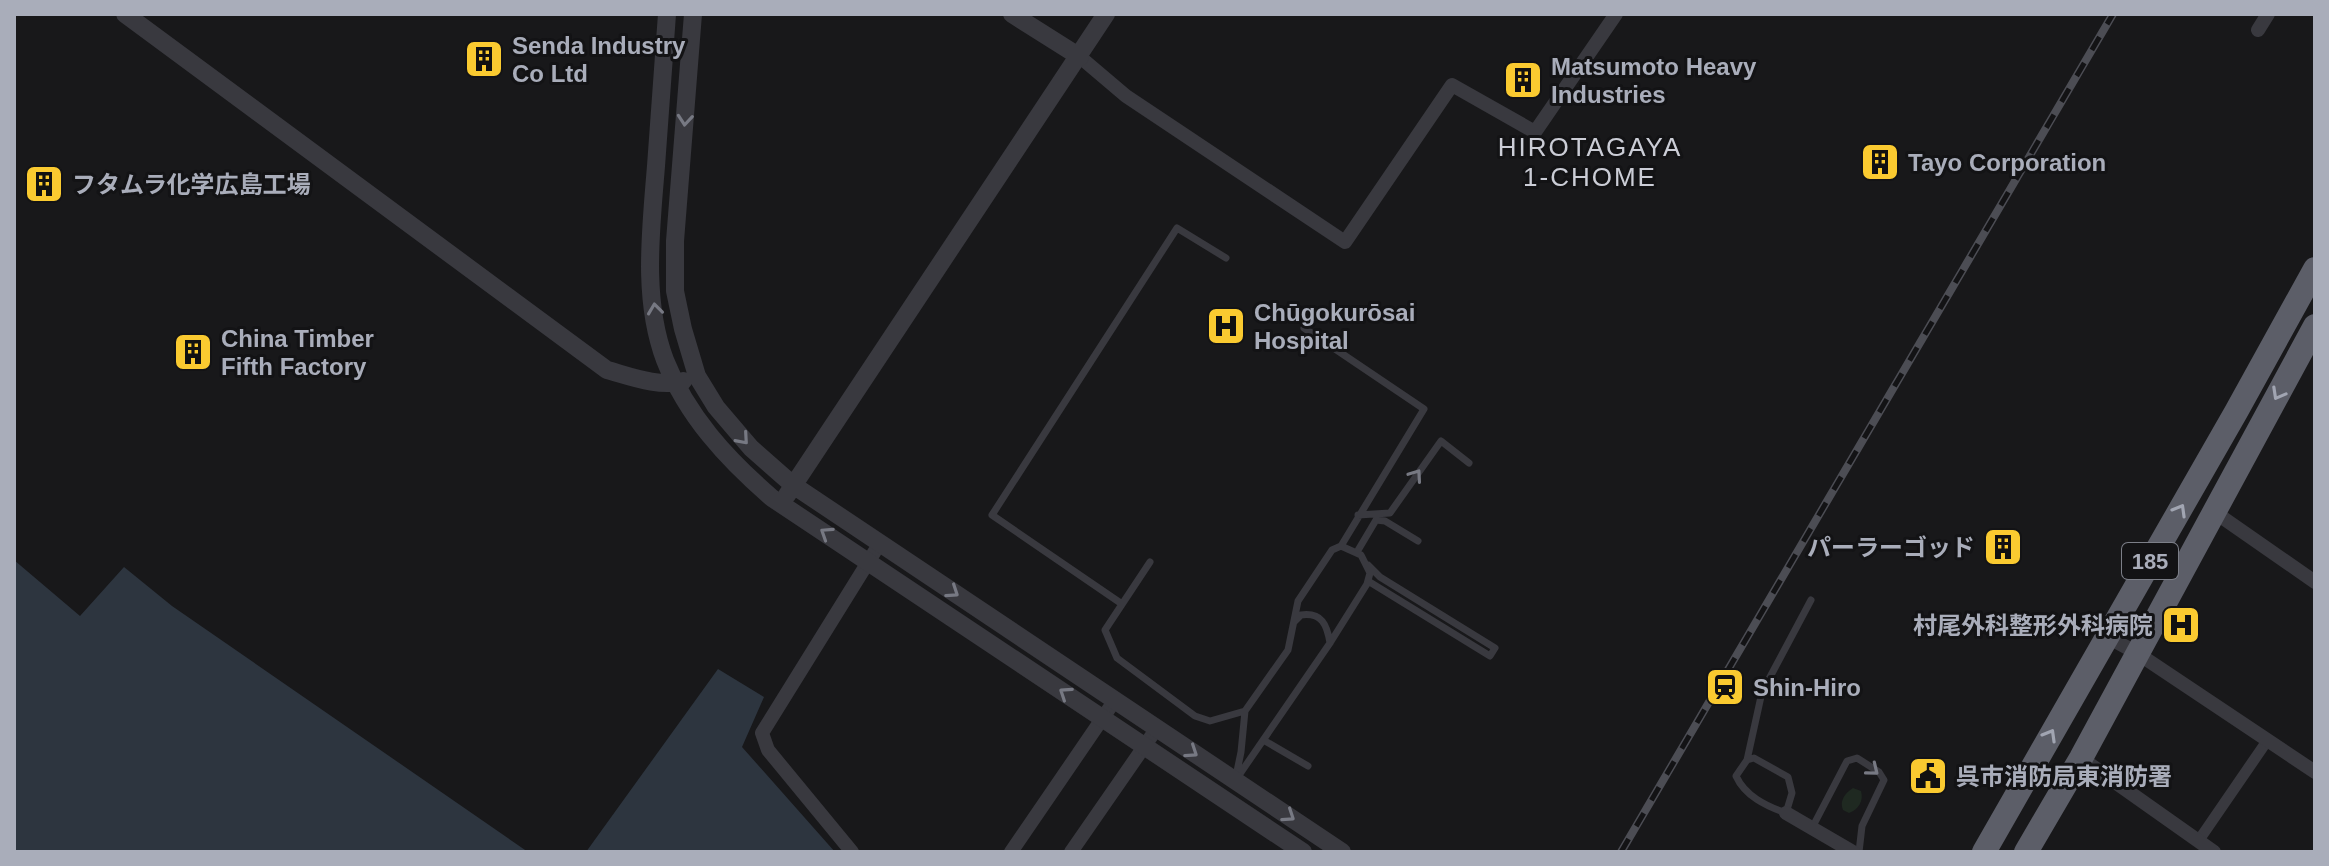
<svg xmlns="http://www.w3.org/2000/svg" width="2329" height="866" font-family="Arial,'Noto Sans JP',sans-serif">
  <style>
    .green { fill: #1f2921 }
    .water { fill: #2d353f }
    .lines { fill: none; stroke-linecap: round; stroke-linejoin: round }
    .service { stroke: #39393f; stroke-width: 7 }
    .pedestrian { stroke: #39393f; stroke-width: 11 }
    .minor { stroke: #39393f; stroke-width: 14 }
    .tertiary { stroke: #39393f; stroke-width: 18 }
    .trunk { stroke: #5c5e68; stroke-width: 24 }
    .rail-casing { stroke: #4c4d54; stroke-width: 8 }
    .rail { stroke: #131315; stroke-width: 5; stroke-dasharray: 15; stroke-linecap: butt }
    .oneway { stroke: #777983 }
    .oneway2 { stroke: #a1a5b2 }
    .labels { text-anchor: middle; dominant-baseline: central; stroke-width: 6; stroke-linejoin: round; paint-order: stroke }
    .shield { fill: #131315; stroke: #7c7f88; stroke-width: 2 }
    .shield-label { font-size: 22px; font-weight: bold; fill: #a9adba }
    .poi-label { font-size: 24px; font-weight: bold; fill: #a9adba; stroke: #131315; text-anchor: start }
    .neighbourhood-label { font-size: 26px; letter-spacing: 2px; fill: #cbcdd6; stroke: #131315 }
  </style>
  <rect width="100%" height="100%" fill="#18181a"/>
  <path class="green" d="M1853,788L1861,791C1864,801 1858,810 1849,813L1843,810C1839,801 1845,793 1853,788Z"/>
  <path class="water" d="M14,560L80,616L124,567L172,606L528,852H14Z
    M718,669L764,697L742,747L835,852H586Z"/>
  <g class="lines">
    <path class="service" d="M1304,328L1424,409L1341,546
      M1358,515L1390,513L1441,441L1469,463
      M1341,546L1361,555L1370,573L1367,584L1330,643L1235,781L1241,752L1245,711L1288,650L1298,601L1332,550Z
      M1357,552L1376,520L1385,521L1418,541
      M1150,562L1105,630L1117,658L1195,716L1210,721L1245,711
      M1368,581L1490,656L1495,648L1380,577L1368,565
      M1122,604L992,515L1177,228L1226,258
      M1295,621L1301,615C1322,612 1327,625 1330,643
      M1265,741L1308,766
      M1754,758L1788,777L1792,793L1786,813C1766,806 1745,796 1736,776L1747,760Z
      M1747,760L1762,692L1811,600
      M1812,828L1847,761L1857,758L1879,772L1884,780L1862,826L1859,852"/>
    <path class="pedestrian" d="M2199,840L2267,741"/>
    <path class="minor" d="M2258,30L2268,14
      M1080,57L1126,96L1345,242L1452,85L1535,132L1616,14
      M2213,511L2315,582
      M2106,636L2137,653L2315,772
      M2081,758L2214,852
      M1786,813L1853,852
      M852,852L768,750L762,733L880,543
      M1011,852L1115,700
      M1071,852L1157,728"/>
    <path class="tertiary" d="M125,14L607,370C629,376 660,388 683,381
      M667,14C663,65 660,115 656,166C651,229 642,299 665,360C687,416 727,459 772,498L1303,852
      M693,14L675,241V291L683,329L697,376L716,407L751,448L793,485L1342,852
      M1012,14L1080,57
      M787,495L1106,14"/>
    <path class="trunk" d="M1984,852L2236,412L2315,269
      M2026,852L2081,758L2315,326"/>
    <defs>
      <path id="rail" d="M1621,852L2113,14"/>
    </defs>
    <use href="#rail" class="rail-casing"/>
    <use href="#rail" class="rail"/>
  </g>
  <defs><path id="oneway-chevron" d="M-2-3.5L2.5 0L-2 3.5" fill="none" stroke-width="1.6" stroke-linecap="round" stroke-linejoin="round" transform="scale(2)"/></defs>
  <g class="oneway">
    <use href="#oneway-chevron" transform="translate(685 120) rotate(95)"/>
    <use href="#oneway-chevron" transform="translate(655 309) rotate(-97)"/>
    <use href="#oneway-chevron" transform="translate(743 439) rotate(49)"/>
    <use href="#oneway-chevron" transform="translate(1416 475) rotate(-55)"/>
    <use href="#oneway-chevron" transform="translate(826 533) rotate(-147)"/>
    <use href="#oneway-chevron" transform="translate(953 592) rotate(34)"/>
    <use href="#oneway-chevron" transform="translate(1065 693) rotate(-146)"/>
    <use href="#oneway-chevron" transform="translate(1192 752) rotate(34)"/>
    <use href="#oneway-chevron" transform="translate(1873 770) rotate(39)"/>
    <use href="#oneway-chevron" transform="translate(1289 816) rotate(34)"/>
  </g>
  <g class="oneway2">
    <use href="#oneway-chevron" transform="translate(2278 394) rotate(119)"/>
    <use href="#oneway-chevron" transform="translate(2180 510) rotate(-60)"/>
    <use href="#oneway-chevron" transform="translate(2050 735) rotate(-60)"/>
  </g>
  <defs>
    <symbol id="building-square" viewBox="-11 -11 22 22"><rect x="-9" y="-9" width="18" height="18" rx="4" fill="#faca30" stroke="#131315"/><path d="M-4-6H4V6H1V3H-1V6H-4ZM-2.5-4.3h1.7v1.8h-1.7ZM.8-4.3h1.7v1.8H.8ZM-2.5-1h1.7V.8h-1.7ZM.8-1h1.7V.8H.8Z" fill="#111"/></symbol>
    <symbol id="hospital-square" viewBox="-11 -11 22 22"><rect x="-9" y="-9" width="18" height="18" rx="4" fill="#faca30" stroke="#131315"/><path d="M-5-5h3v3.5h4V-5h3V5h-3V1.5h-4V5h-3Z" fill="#111"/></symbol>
    <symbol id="station-square" viewBox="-11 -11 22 22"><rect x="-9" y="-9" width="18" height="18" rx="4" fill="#faca30" stroke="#131315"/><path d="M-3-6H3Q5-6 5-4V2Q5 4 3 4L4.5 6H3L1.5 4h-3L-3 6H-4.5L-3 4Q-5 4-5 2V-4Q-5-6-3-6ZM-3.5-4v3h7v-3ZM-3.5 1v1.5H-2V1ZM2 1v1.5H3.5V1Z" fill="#111"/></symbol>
    <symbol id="civic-square" viewBox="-11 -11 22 22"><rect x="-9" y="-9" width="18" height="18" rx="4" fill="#faca30" stroke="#131315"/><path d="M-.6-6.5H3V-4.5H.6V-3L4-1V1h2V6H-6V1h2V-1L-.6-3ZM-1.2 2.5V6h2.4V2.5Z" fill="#111"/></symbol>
  </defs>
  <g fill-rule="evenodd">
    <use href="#building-square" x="462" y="37" width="44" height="44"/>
    <use href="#building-square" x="1501" y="58" width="44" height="44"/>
    <use href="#building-square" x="1858" y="140" width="44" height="44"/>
    <use href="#building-square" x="22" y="162" width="44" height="44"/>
    <use href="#hospital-square" x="1204" y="304" width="44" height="44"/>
    <use href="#building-square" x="171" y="330" width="44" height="44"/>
    <use href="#building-square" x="1981" y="525" width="44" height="44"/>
    <use href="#hospital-square" x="2159" y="603" width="44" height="44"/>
    <use href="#station-square" x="1703" y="665" width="44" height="44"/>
    <use href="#civic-square" x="1906" y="754" width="44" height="44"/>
  </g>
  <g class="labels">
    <rect class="shield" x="2122" y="543" width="56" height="36" rx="6"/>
    <g class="shield-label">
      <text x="2150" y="561">185</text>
    </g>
    <g class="poi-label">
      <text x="512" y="45">Senda Industry<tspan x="512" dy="28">Co Ltd</tspan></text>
      <text x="1551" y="66">Matsumoto Heavy<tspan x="1551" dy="28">Industries</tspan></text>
      <text x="1908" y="162">Tayo Corporation</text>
      <text x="72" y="184">フタムラ化学広島工場</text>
      <text x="1254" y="312">Chūgokurōsai<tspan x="1254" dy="28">Hospital</tspan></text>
      <text x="221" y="338">China Timber<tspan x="221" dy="28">Fifth Factory</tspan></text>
      <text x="1975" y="547" text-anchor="end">パーラーゴッド</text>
      <text x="2153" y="625" text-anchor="end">村尾外科整形外科病院</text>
      <text x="1753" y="687">Shin-Hiro</text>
      <text x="1956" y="776">呉市消防局東消防署</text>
    </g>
    <g class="neighbourhood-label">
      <text x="1590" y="147">HIROTAGAYA<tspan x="1590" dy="30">1-CHOME</tspan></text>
    </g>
  </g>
  <rect width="2329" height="866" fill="none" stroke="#a9adba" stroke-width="32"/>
</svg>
